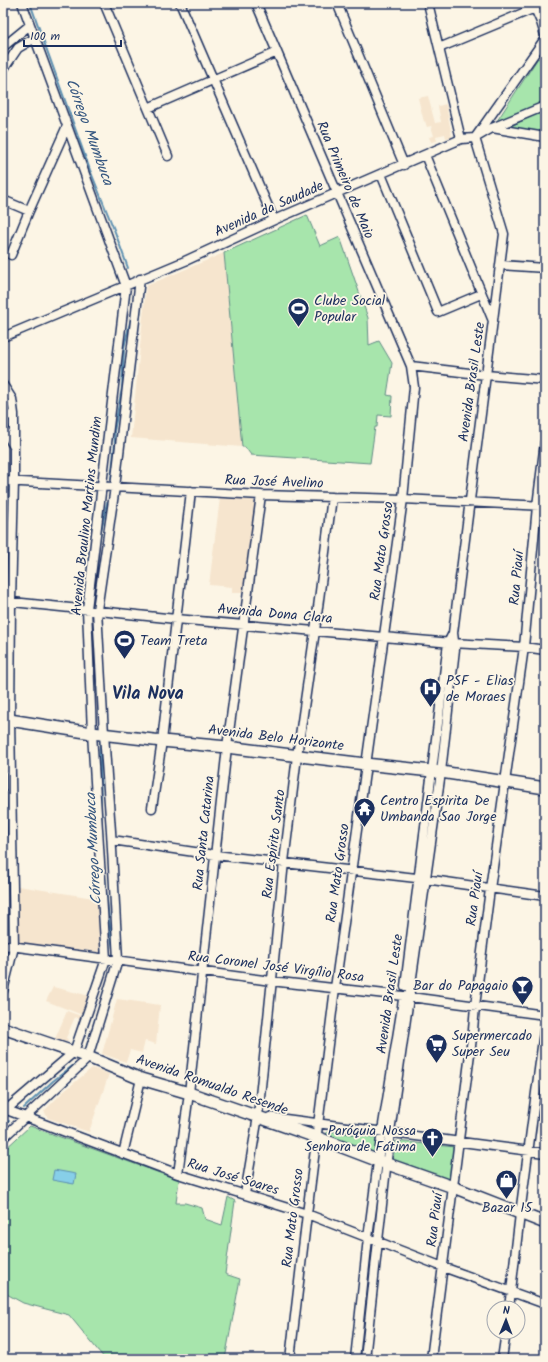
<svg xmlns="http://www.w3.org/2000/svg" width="548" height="1362" font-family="Kalam,sans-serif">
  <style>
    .built { fill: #f6e5ce }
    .green { fill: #a7e5ac; stroke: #618a85 }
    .water { fill: #87cfe8; stroke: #5c8fb1 }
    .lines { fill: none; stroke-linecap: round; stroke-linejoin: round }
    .stream { stroke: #5c8fb1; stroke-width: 2 }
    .street-casing { stroke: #1b2f5e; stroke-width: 11 }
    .secondary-casing { stroke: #1b2f5e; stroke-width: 14 }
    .street { stroke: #fcf5e5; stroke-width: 8 }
    .secondary { stroke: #fcf5e5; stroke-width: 11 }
    .labels { text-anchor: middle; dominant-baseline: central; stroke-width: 3.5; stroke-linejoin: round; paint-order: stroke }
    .street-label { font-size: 14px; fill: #1b2f5e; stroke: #fcf5e5 }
    .poi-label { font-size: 14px; fill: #1b2f5e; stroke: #fcf5e5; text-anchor: start }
    .water-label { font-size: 15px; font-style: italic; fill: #365780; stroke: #fcf5e5 }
    .district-label { font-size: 18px; font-weight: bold; fill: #1b2f5e; stroke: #fcf5e5 }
  </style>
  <rect width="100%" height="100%" fill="#fcf5e5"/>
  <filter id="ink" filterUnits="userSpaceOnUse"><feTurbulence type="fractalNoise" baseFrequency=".025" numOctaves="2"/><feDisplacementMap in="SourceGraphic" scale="8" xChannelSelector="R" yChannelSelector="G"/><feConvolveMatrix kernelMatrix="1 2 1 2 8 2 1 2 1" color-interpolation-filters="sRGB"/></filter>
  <g filter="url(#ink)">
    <path class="built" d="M428,96L435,123L441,122L438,106L446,104L452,137L446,138L445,134L436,136L437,141L431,142L429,137L434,136L431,126L427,127L425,121L424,122L418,98Z
      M224,253L242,447L131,438L146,286Z
      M220,498L253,500L255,503L244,593H232V587L209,585Z
      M18,886L100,899L101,952L18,943Z
      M53,987L90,996L85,1016L46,1001Z
      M117,999L160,1005L156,1044L145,1041L142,1053L130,1050L126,1062L102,1054Z
      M67,1011L81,1016L79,1019L75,1017L66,1038L68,1039L66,1043L55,1039Z
      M92,1068L109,1074L89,1132L48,1118L44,1111L62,1093Z"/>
    <path class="green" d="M538,58L543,61L545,66V101L495,124Z
      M545,110V134L509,127Z
      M307,215L320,246L340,237L368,318L369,345L379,341L392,363L387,395L392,396L391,416L378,415L377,427H375L370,463L251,455L245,447H242L224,253Z
      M30,1126L179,1180L176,1203H185L202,1208L205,1219L222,1225L228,1197L235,1201L225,1274L240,1279L225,1359H105L69,1315L23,1303L3,1292V1151Z
      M328,1131L380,1138L378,1157L325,1136Z
      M396,1141L455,1147L451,1183L392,1163Z"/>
    <path class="water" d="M54,1170L76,1174L74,1184L52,1180Z"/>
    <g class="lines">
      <path class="stream" d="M30,3L90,170L115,232L128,268
        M111,479L115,443L114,431L122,388L124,347L132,314
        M100,535L107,503
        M93,608L99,541
        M100,741C100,811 103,886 114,956
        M85,1052L93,1028
        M24,1108L53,1081L75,1064
        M3,1125L9,1121"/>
      <defs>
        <path id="street" d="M104,3L168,156
          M180,3L274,220
          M256,3L411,366L414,387L403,499L335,988L307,1214L290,1359
          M337,3L404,165
          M428,3L461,139
          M533,4L541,22L545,35
          M3,47L30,25
          M439,48L535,8
          M3,70L18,48L35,38
          M148,108L277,52
          M492,128L545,137
          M425,155L493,321
          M381,174L438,312L481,294
          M3,200L29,211
          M11,255L29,211L67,126
          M501,265L545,268
          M3,337L185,261L274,220L461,139L475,138L492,128L545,106
          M411,366L486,375L545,380
          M3,385L12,399L14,414V481L11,602L10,720L14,947L3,991
          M3,417L14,414
          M3,428L14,447
          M3,481L261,495L403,499L545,506
          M3,601L176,619L452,643L524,647L545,650
          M152,808L162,741L191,491
          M112,840L215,855L425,879L545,896
          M3,945L271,981L403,996L545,1015
          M405,986L448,643L453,633
          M4,1109L178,1174L307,1214L443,1267L545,1304
          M6,1110L74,1052L106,959L92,733L87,609L126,286L22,3
          M270,1117L545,1153
          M3,1138L85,1061L88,1057L118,960L111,831L104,734L97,610L115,487L140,279
          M123,1154L141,1079
          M178,1174L189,1093L227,747L261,495
          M245,1194L258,1116L284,862L297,756L315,631L332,497
          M509,1308L520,1214L545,1024
          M355,1359L368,1238L382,1131L403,1000
          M365,1359L390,1132L441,772L455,649L453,633L504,234L475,138L544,40
          M431,1359L473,1030L475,1006L490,889L524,647L537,506L545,442
          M502,1359L506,1332"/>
        <path id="secondary" d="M3,719L92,733L162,741L227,747L365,764L441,772L545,788
          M3,1028L88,1057L141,1079L189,1093L316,1137L379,1161L453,1187L545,1223"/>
      </defs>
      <use href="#street" class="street-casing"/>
      <use href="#secondary" class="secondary-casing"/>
      <use href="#street" class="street"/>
      <use href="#secondary" class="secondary"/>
    </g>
  </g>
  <defs>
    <symbol id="stadium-pin" viewBox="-11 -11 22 30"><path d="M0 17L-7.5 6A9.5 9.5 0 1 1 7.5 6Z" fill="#1b2f5e" stroke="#fcf5e5"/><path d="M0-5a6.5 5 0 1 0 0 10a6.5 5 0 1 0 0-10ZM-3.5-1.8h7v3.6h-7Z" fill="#fff"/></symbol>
    <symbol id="hospital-pin" viewBox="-11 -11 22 30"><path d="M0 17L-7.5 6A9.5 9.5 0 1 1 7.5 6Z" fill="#1b2f5e" stroke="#fcf5e5"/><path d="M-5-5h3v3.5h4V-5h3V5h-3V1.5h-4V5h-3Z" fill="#fff"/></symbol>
    <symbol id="temple-pin" viewBox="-11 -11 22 30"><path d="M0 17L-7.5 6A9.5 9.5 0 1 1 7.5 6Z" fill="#1b2f5e" stroke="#fcf5e5"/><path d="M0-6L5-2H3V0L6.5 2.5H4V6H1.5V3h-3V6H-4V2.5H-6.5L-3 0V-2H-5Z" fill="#fff"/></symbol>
    <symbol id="bar-pin" viewBox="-11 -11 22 30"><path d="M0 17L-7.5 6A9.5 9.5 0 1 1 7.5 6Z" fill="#1b2f5e" stroke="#fcf5e5"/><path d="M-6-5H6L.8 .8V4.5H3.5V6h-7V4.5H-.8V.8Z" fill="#fff"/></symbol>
    <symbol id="supermarket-pin" viewBox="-11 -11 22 30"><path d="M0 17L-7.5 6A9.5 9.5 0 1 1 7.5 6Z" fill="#1b2f5e" stroke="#fcf5e5"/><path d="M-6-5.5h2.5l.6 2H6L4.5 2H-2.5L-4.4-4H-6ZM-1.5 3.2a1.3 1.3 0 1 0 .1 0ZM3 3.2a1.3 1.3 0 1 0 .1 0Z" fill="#fff"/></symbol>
    <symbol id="church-pin" viewBox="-11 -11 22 30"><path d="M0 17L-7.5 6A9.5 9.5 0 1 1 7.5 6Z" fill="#1b2f5e" stroke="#fcf5e5"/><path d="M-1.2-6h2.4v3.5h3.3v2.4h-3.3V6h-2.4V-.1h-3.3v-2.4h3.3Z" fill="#fff"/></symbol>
    <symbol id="shop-pin" viewBox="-11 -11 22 30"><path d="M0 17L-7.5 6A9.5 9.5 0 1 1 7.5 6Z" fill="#1b2f5e" stroke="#fcf5e5"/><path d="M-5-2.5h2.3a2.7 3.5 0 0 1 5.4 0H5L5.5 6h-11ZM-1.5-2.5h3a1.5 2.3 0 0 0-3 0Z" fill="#fff"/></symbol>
  </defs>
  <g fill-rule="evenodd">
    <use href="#stadium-pin" x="286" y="296" width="25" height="34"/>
    <use href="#stadium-pin" x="112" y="628" width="25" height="34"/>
    <use href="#hospital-pin" x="418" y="676" width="25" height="34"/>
    <use href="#temple-pin" x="352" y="796" width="25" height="34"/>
    <use href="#bar-pin" x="510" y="974" width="25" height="34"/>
    <use href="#supermarket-pin" x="424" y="1032" width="25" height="34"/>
    <use href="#church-pin" x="420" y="1126" width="25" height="34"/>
    <use href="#shop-pin" x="494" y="1168" width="25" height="34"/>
  </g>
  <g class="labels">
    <g class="street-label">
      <text transform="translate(345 180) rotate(67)">Rua Primeiro de Maio</text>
      <text transform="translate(269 209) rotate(-24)">Avenida da Saudade</text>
      <text transform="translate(472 382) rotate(-82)">Avenida Brasil Leste</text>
      <text transform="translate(274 482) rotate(2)">Rua José Avelino</text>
      <text transform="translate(87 516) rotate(-84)">Avenida Braulino Martins Mundim</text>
      <text transform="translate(382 551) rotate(-82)">Rua Mato Grosso</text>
      <text transform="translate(517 578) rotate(-85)">Rua Piauí</text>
      <text transform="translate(275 614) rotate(5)">Avenida Dona Clara</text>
      <text transform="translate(276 738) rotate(7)">Avenida Belo Horizonte</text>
      <text transform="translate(204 833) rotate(-84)">Rua Santa Catarina</text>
      <text transform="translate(274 844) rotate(-83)">Rua Espírito Santo</text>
      <text transform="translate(338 873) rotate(-82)">Rua Mato Grosso</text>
      <text transform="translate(475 899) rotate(-82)">Rua Piauí</text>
      <text transform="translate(276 967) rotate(7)">Rua Coronel José Virgílio Rosa</text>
      <text transform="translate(390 994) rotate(-82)">Avenida Brasil Leste</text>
      <text transform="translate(212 1085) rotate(19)">Avenida Romualdo Resende</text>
      <text transform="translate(233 1177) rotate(17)">Rua José Soares</text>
      <text transform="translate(293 1218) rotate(-83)">Rua Mato Grosso</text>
      <text transform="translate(435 1220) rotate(-83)">Rua Piauí</text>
    </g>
    <g class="poi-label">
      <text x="314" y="301">Clube Social<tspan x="314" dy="16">Popular</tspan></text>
      <text x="140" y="641">Team Treta</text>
      <text x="446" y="681">PSF - Elias<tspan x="446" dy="16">de Moraes</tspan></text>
      <text x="380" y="801">Centro Espirita De<tspan x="380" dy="16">Umbanda Sao Jorge</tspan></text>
      <text x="508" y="986" text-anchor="end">Bar do Papagaio</text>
      <text x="452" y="1036">Supermercado<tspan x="452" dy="16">Super Seu</tspan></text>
      <text x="416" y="1131" text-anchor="end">Paróquia Nossa<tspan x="416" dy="16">Senhora de Fátima</tspan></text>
      <text x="507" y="1208" text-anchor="middle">Bazar 15</text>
    </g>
    <g class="water-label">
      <text transform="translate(89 132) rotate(70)">Córrego Mumbuca</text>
      <text transform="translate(94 849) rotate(-93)">Córrego Mumbuca</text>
    </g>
    <g class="district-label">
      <text x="148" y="694">Vila Nova</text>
    </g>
  </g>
  <rect width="548" height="1362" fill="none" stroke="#fcf5e5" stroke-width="16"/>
  <rect x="8" y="8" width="532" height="1346" fill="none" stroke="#1b2f5e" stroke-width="1.5" filter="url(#ink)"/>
  <g transform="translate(506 1320) rotate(1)"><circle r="19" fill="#fcf5e5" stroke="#a2a6af"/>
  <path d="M0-3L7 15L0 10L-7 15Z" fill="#1b2f5e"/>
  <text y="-6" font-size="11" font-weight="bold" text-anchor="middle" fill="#1b2f5e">N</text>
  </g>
  <path d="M24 40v6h97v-6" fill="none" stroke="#1b2f5e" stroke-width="2"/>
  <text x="30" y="40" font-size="12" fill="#1b2f5e" stroke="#fcf5e5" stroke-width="3" paint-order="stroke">100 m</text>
</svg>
